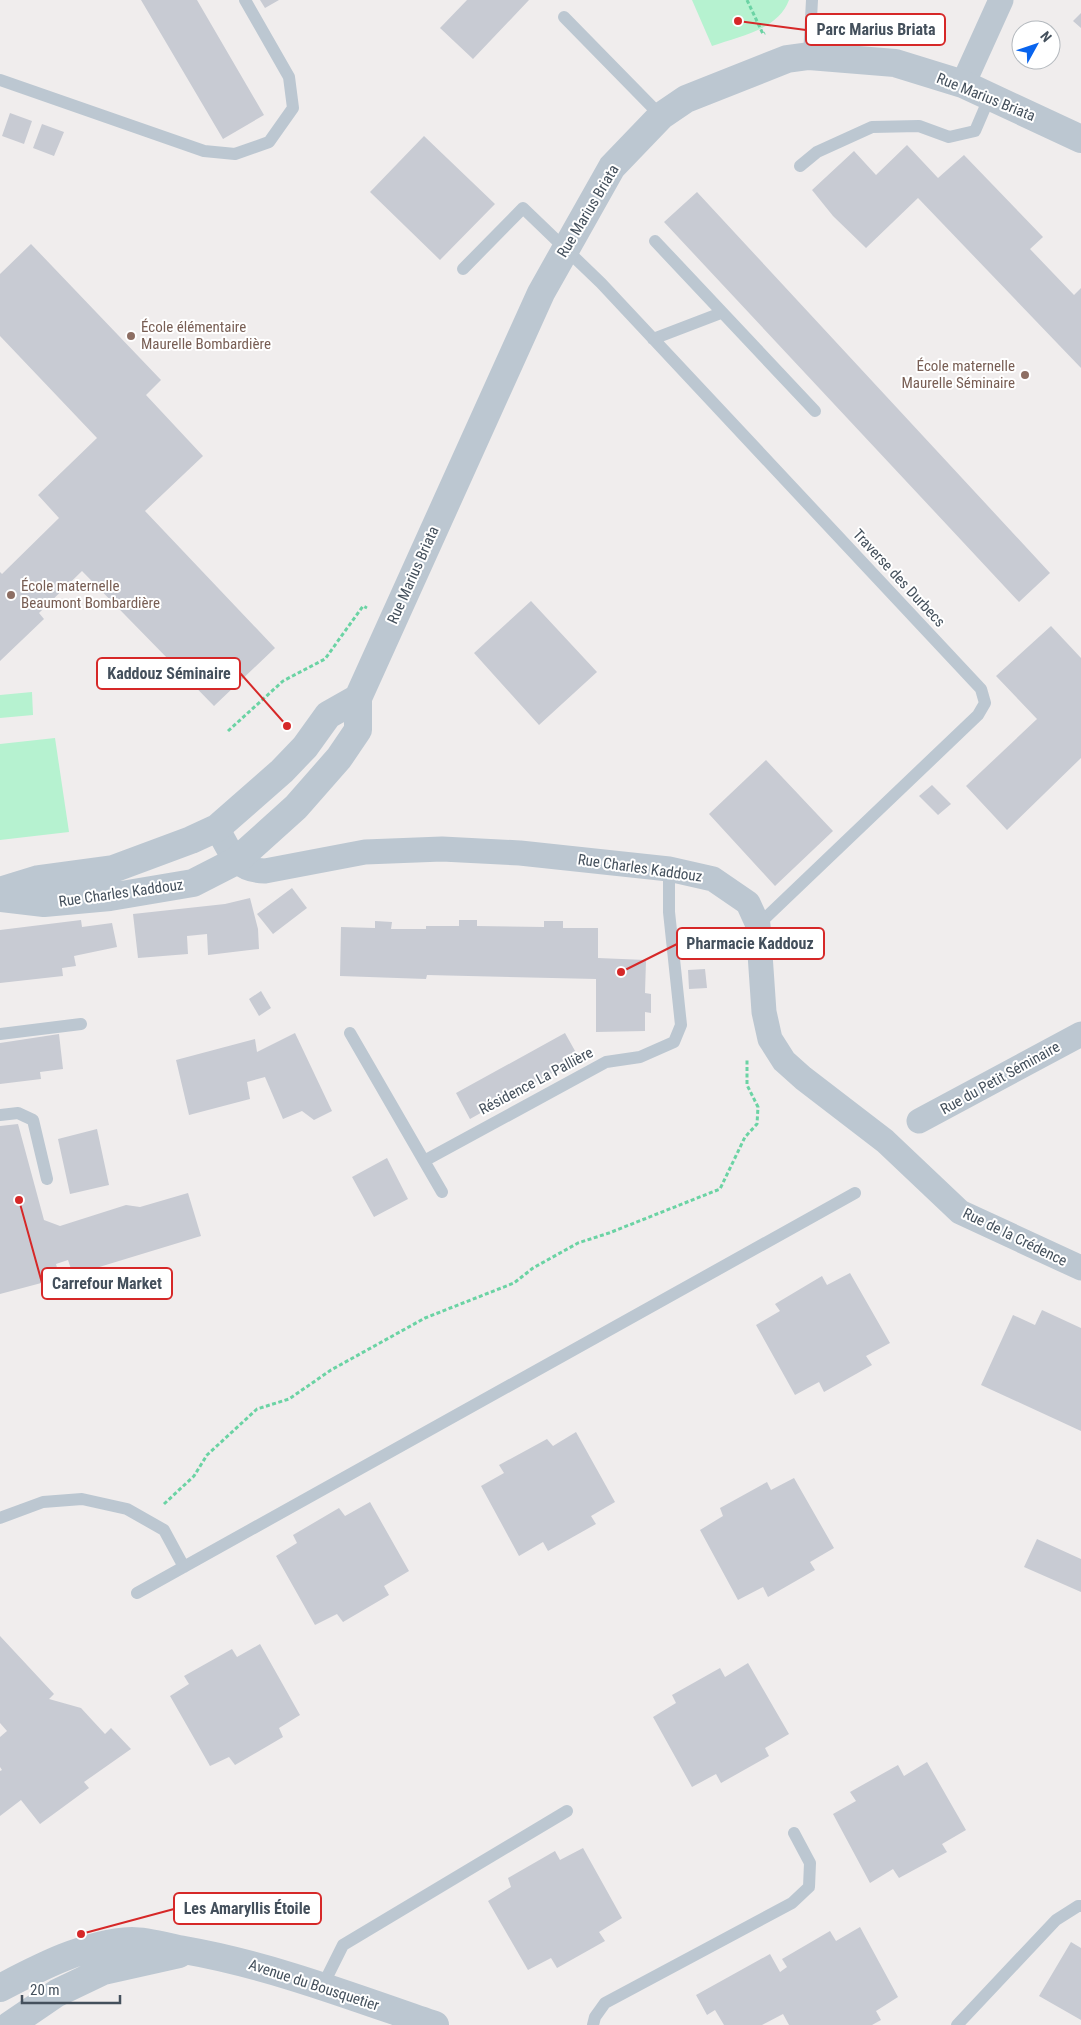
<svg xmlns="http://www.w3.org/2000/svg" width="1081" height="2025" font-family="'Roboto Condensed',sans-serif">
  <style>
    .green { fill: #b6f2d0 }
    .building { fill: #c8cbd3 }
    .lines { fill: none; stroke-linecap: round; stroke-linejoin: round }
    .path { stroke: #6bd3a4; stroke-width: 3; stroke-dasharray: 4 2.5; stroke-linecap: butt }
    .service { stroke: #bcc7d1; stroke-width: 12 }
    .minor { stroke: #bcc7d1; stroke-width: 25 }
    .tertiary { stroke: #bcc7d1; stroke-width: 28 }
    .education-dot { fill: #8d6e63; stroke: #fff; stroke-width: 2 }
    .labels { text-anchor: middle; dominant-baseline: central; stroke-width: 4; stroke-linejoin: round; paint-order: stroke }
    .street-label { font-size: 15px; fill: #44505c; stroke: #fff }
    .education-label { font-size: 15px; fill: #785e54; stroke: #fff; text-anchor: start }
    .leader { fill: none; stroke: #d62828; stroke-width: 2 }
    .callout-dot { fill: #d62828; stroke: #fff; stroke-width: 2 }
    .callout { fill: #fff; stroke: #d62828; stroke-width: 2 }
    .callout-label { font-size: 16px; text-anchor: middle; font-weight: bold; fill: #44505c }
  </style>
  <rect width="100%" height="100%" fill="#f0eded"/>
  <path class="green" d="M692,0H789C778,30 740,36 712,46Z
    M32,692L33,715L0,718V695Z
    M55,738L69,832L0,840V744Z"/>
  <path class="building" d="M141,0H197L264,115L223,139Z
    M260,0H279L265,8Z
    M467,0H529L473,59L440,28Z
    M1081,13V28L1073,21Z
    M10,113L32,121L24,144L2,136Z
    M42,124L64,132L54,156L33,148Z
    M424,136L495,204L440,260L370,192Z
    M907,145L938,178L964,155L1043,237L1030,249L1074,295L1081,288V368L918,198L866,248L833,216L812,190L854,151L876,175Z
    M697,192L1050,573L1019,602L664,222Z
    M31,244L161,380L146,395L203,456L145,511L275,648L214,706L82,571L39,613L44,619L0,661V572L2,574L59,518L38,495L97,438L0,336V274Z
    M531,601L597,672L539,725L474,653Z
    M1051,626L1081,658V758L1007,830L966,786L1037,719L996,676Z
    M766,760L833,831L775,886L709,814Z
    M932,785L951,804L938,815L919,796Z
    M292,888L307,908L273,934L257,914Z
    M250,898L258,929L259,949L208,955L207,934L187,936L188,954L138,958L133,914L225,904Z
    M81,920L82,927L112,923L117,947L74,956L76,966L62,968L63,976L0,983V930Z
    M459,920H477V926L544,927V921H563V928H598V958L646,960L645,993L651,994V1013L645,1012V1031L596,1032V979L427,975L426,979L340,976L341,927L375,928V921L392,922L391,929H426V926H459Z
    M705,969L707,988L689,989L688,970Z
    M261,991L271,1008L259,1016L249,999Z
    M295,1033L332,1111L314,1120L302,1111L283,1119L265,1077L247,1082L250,1099L189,1115L176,1060L255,1039L257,1052Z
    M565,1033L579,1058L470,1119L456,1093Z
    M59,1034L63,1069L40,1072L41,1079L0,1084V1043Z
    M18,1124L44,1220L60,1226L126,1205L140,1207L188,1193L201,1236L73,1275L68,1260L56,1264L60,1278L0,1294V1126Z
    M97,1129L109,1185L70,1194L58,1139Z
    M387,1158L408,1199L374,1217L352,1177Z
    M850,1273L890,1343L866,1356L872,1365L824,1392L819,1382L795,1395L756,1325L780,1311L775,1304L822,1276L827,1285Z
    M1042,1310L1081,1328V1431L981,1385L1013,1315L1035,1325Z
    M576,1432L615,1502L591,1516L596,1524L548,1551L543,1542L519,1556L481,1486L504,1473L499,1465L547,1439L553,1446Z
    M794,1478L834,1548L810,1562L815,1570L768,1597L763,1587L738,1600L700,1530L723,1516L720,1508L767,1482L771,1490Z
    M370,1502L409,1571L384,1586L389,1595L343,1622L337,1614L315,1625L276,1556L297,1543L293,1535L339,1508L345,1516Z
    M1037,1539L1081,1559V1592L1024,1567Z
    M0,1636L54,1694L49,1699L81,1708L105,1734L111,1728L131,1749L84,1782L89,1788L40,1824L21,1800L0,1816V1771L2,1770L0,1767V1737L7,1731L0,1723Z
    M260,1644L300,1715L279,1728L283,1737L235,1765L229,1757L210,1766L170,1696L189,1684L184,1676L232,1649L237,1657Z
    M748,1663L789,1734L765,1748L769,1756L721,1783L716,1774L692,1787L653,1717L676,1703L672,1695L720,1668L725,1677Z
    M927,1762L966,1830L942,1844L947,1852L899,1878L893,1869L870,1883L833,1814L856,1801L850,1792L898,1765L904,1776Z
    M583,1848L622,1918L599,1932L605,1941L557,1968L551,1958L528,1970L488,1901L511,1887L508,1878L555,1851L560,1860Z
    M860,1927L898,1997L876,2011L881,2020L872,2025H789L783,2014L762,2025H724L715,2010L707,2015L696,1995L770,1954L780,1972L787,1967L782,1959L830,1931L836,1941Z
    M1071,1942L1081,1948V2020L1039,1996Z"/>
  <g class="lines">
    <path class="path" d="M747,0L763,34L765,33
      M228,731L283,681L325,659L363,606L367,608
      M164,1504L194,1476L207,1455L257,1409L289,1399L331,1370L425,1318L514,1283L533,1268L578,1243L609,1233L720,1189L745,1137L757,1124L758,1107L747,1085V1059"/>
    <path class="service" d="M564,17L661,116
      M809,56L812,0
      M0,80L204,151L235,154L269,142L293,108L289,77L245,0
      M800,166L817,152L872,127L919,126L949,137L975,131L990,96
      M655,241L815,411
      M463,269L523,208L601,283L981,689L985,703L978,715L758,925
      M653,339L721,313
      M350,1033L442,1192
      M0,1034L81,1024
      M0,1115L18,1113L33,1120L47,1179
      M424,1161L606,1062L640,1057L674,1042L681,1025L669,912V869
      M0,1518L43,1502L82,1499L127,1509L164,1530L184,1567
      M137,1593L855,1193
      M322,1987L343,1945L567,1811
      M593,2025L595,2017L605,2003L792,1903L809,1887L810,1863L794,1833
      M957,2025L1056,1920L1078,1906H1081"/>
    <path class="minor" d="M963,84L1001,0
      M217,828C231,852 234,870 265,871L365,852L442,849L520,853L669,869L713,879L748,903L758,925L764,1012L770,1039L784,1061L803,1078L885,1141L960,1212L1081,1268
      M919,1121L1081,1034"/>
    <path class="tertiary" d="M0,891L39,879L113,869L191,840L217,828L282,771L305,747L328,715L358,698
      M0,898L44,903L110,897L193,883L236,861L296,807L339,758L358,730V698L541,293L612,167L661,116L686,99L787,59L809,56L895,63L963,84L1081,139
      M0,1988C40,1967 86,1943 132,1941C148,1941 168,1947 184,1950C270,1965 353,1997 435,2025
      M10,2025L57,1993L103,1971L179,1954"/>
  </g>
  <g class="education-dot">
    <circle cx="131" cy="336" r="5"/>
    <circle cx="1025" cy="375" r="5"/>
    <circle cx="11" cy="595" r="5"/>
  </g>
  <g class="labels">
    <g class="street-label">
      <text transform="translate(986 97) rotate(22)">Rue Marius Briata</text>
      <text transform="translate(588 211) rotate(-59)">Rue Marius Briata</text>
      <text transform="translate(413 575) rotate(-66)">Rue Marius Briata</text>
      <text transform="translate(899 578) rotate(47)">Traverse des Durbecs</text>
      <text transform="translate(640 868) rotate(8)">Rue Charles Kaddouz</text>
      <text transform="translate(121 893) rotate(-8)">Rue Charles Kaddouz</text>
      <text transform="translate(1000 1078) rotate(-29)">Rue du Petit Séminaire</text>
      <text transform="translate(536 1081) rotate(-28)">Résidence La Pallière</text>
      <text transform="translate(1015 1237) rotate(26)">Rue de la Crédence</text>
      <text transform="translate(314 1985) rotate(18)">Avenue du Bousquetier</text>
    </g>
    <g class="education-label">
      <text x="141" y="327">École élémentaire<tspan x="141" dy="17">Maurelle Bombardière</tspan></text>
      <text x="1015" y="366" text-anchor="end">École maternelle<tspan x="1015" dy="17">Maurelle Séminaire</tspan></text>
      <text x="21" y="586">École maternelle<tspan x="21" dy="17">Beaumont Bombardière</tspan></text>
    </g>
  </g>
  <path class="leader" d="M738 21L806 30M287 726L240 673M621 972L677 944M19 1200L42 1283M81 1934L174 1909"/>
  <g class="callout-dot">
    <circle cx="738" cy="21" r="5"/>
    <circle cx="287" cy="726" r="5"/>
    <circle cx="621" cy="972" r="5"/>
    <circle cx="19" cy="1200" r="5"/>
    <circle cx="81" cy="1934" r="5"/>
  </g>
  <g class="callout">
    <rect x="806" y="14" width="139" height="31" rx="5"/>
    <rect x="97" y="658" width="143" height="31" rx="5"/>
    <rect x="677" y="928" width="147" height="31" rx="5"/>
    <rect x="42" y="1268" width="130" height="31" rx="5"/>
    <rect x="174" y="1893" width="147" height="31" rx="5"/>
  </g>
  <g class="callout-label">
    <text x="876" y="35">Parc Marius Briata</text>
    <text x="169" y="679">Kaddouz Séminaire</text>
    <text x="750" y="949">Pharmacie Kaddouz</text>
    <text x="107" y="1289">Carrefour Market</text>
    <text x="247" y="1914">Les Amaryllis Étoile</text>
  </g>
  <g transform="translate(1036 45) rotate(50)"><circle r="24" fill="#ffffff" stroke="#b4b9be"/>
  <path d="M0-4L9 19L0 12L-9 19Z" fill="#0964ee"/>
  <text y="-8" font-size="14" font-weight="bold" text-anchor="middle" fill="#44505c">N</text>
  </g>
  <path d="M22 1995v8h98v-8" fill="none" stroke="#44505c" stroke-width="2.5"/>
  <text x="30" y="1995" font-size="15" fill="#44505c" stroke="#ffffff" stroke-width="4" paint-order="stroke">20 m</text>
</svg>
